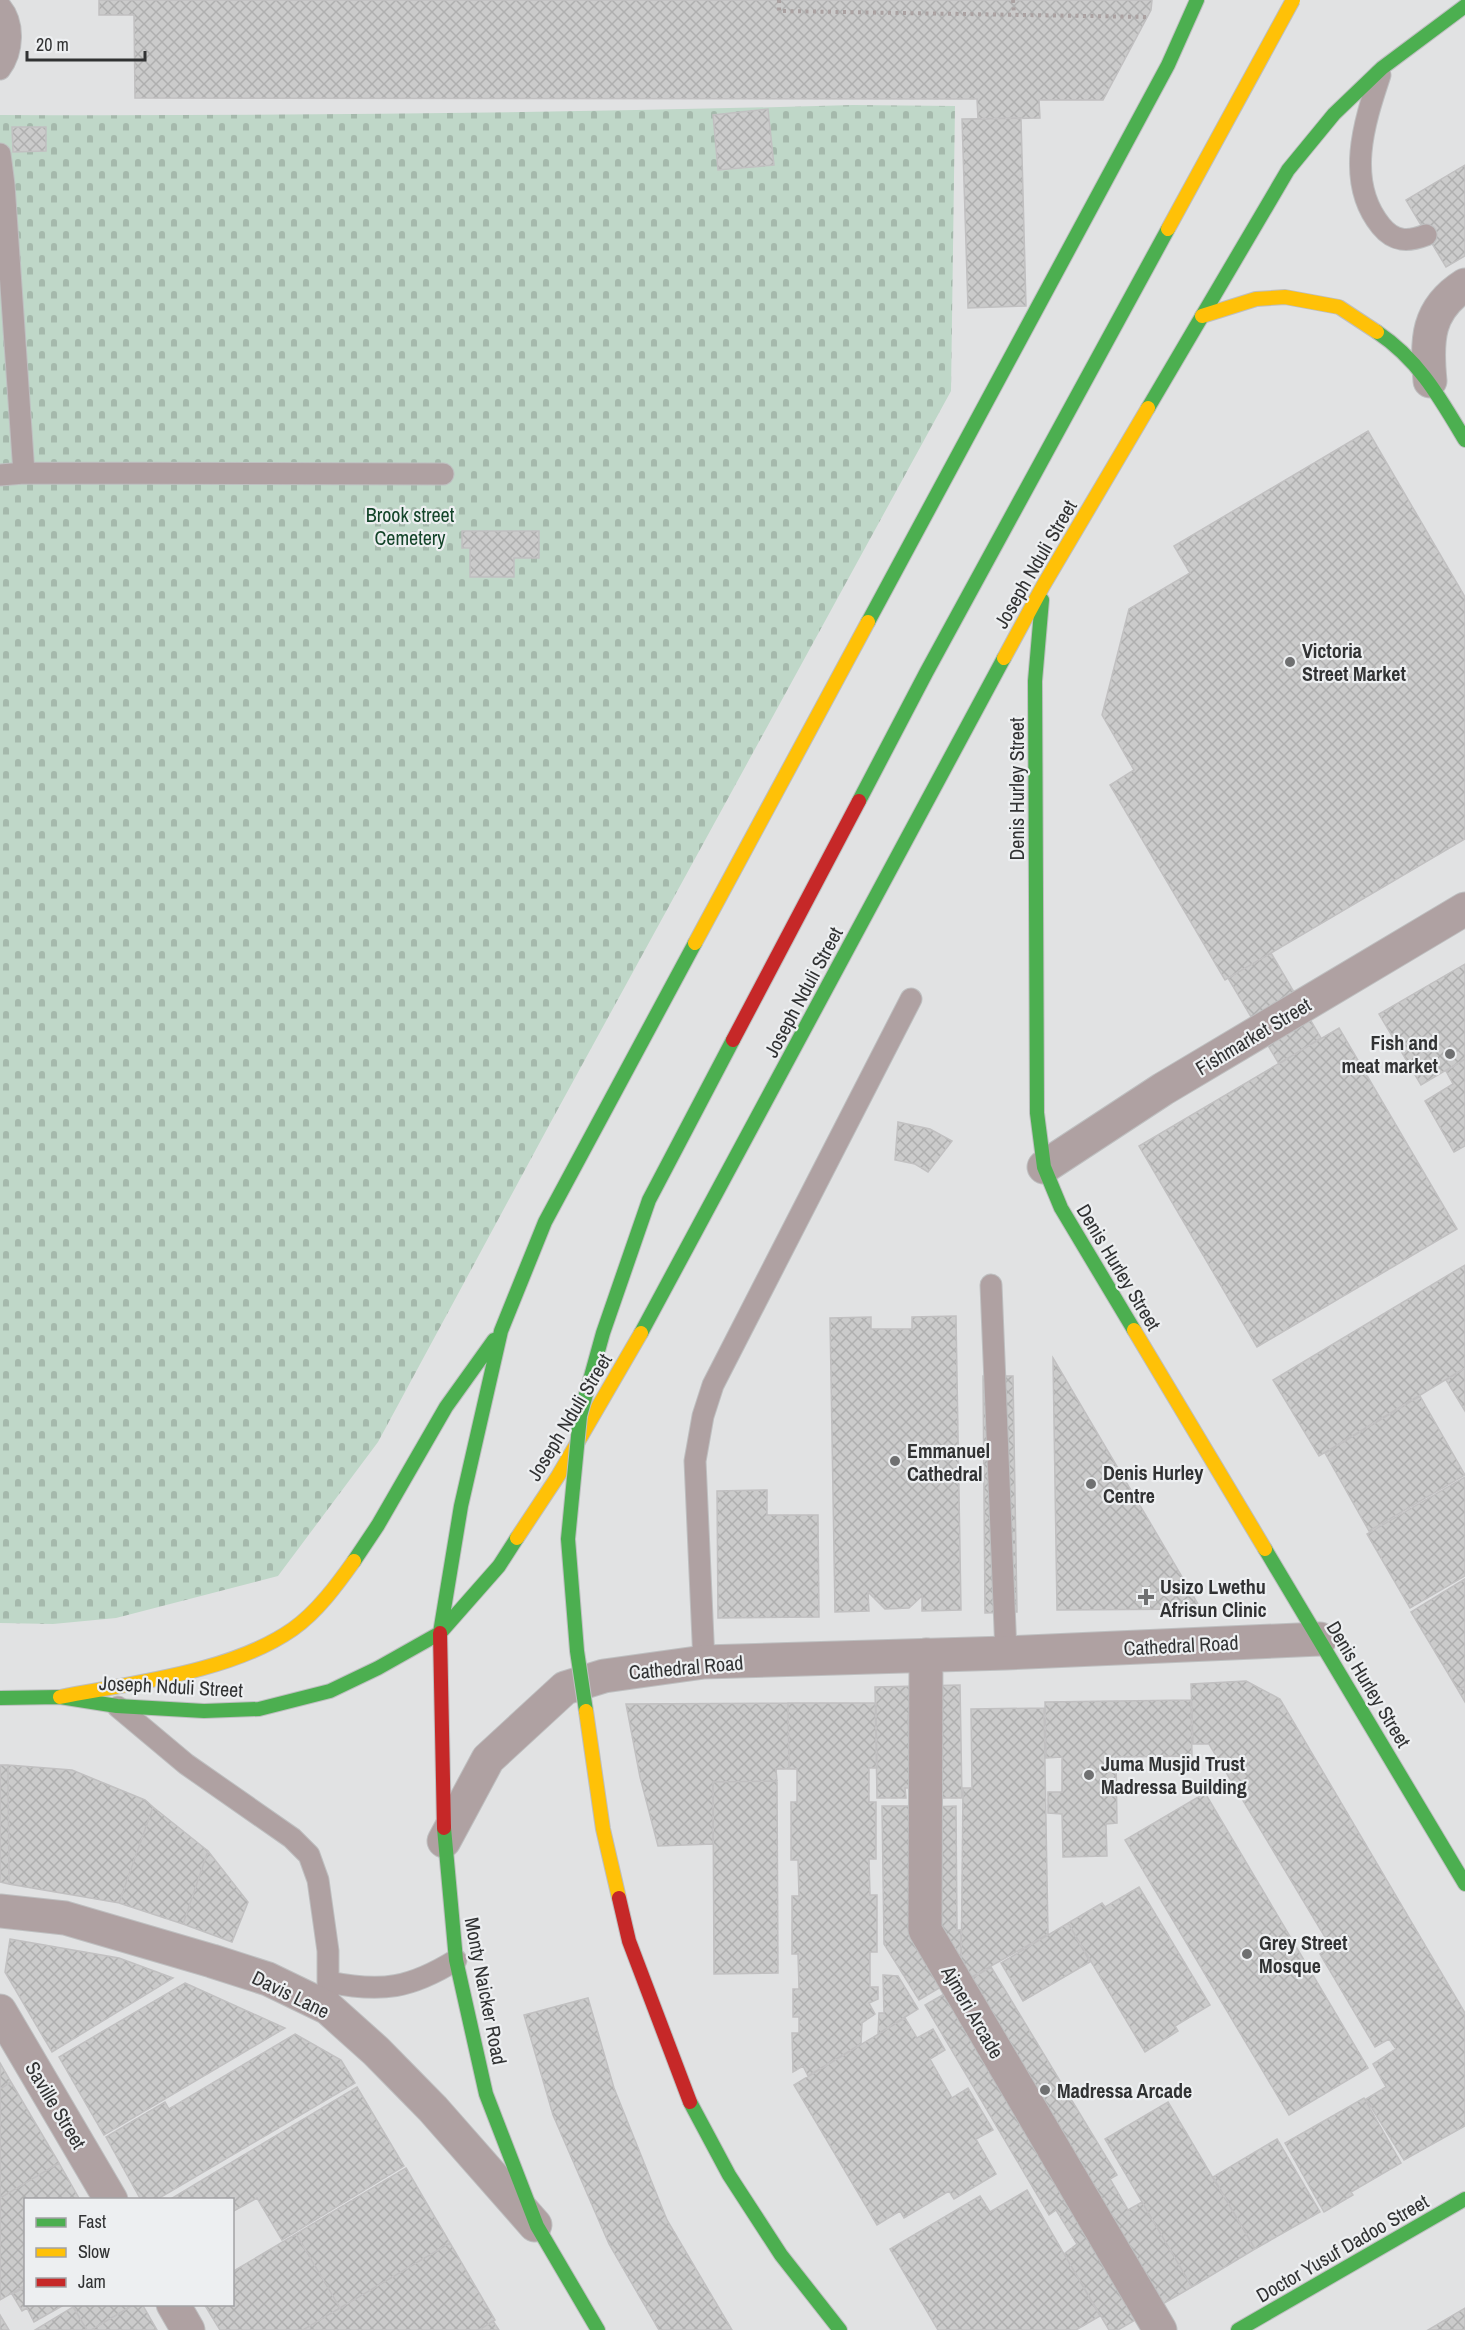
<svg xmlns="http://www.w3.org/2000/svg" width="1465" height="2330" font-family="'Archivo Narrow',sans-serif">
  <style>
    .cemetery { fill: url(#cemetery-stones) }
    .building { fill: url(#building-cross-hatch); stroke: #c1c0c1; stroke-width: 1.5 }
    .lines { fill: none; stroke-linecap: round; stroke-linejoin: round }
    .lane-casing { stroke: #bebfc0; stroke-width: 23 }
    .street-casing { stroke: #bebfc0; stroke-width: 35 }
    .fast-casing { stroke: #bebfc0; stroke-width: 16 }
    .slow-casing { stroke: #bebfc0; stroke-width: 16 }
    .jam-casing { stroke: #bebfc0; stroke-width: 16 }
    .path { stroke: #aaa1a1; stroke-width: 4; stroke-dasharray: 3 4.5; stroke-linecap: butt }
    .lane { stroke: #afa1a2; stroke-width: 21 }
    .street { stroke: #afa1a2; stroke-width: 33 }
    .fast { stroke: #4caf50; stroke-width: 14 }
    .slow { stroke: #ffc107; stroke-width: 14 }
    .jam { stroke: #c62828; stroke-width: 14 }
    .fast-bridge-casing { stroke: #bebfc0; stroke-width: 16; stroke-linecap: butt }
    .slow-bridge-casing { stroke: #bebfc0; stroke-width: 16; stroke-linecap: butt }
    .jam-bridge-casing { stroke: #bebfc0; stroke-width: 16; stroke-linecap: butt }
    .fast-bridge { stroke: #4caf50; stroke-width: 14 }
    .slow-bridge { stroke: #ffc107; stroke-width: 14 }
    .jam-bridge { stroke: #c62828; stroke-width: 14 }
    .poi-dot { fill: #6f7071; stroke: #edeff1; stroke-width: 2 }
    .labels { text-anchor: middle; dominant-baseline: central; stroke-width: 4.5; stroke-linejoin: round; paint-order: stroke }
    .park-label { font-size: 20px; fill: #134429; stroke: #edeff1 }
    .street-label { font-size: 20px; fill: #313233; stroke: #edeff1 }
    .poi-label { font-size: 20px; font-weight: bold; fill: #313233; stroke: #edeff1; text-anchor: start }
  </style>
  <defs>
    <pattern id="cemetery-stones" width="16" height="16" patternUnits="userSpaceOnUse" patternTransform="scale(1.5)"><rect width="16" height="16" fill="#bfd7c8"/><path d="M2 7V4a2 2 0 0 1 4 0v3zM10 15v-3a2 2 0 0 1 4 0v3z" fill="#a5b9ac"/></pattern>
    <pattern id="building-cross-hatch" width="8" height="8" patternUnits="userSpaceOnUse" patternTransform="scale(1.5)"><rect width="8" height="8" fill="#cbcbcb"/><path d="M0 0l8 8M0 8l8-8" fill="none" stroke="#afafaf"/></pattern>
  </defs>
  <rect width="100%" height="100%" fill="#e1e2e3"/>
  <path class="cemetery" d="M853,105L955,106L951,391L553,1118L378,1442L278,1576L116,1618L53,1624L0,1623V115C284,116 569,113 853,105Z"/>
  <path class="building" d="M99,0H1152L1151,10L1103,100H1039L1040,118L978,119L977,99L135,98L134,15H99Z
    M768,109L774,165L718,170L713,115Z
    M1021,118L1026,306L968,308L962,119Z
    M12,127H46V151L13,152Z
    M1465,165V256L1446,267L1406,200Z
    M1368,431L1465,597V839L1225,980L1110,785L1134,770L1102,715L1129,609L1190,573L1174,546Z
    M462,531H539V558H514V577H470V548H462Z
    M1271,953L1321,1038L1279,1064L1228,978Z
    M1465,964V1059L1421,1085L1379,1014Z
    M1339,1028L1457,1229L1257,1347L1139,1146Z
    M1465,1059V1146L1454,1152L1425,1101L1453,1084L1446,1071Z
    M898,1122L930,1129L952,1141L928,1172L915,1164L895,1160Z
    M1465,1265V1368L1319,1456L1273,1380Z
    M956,1316L961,1610L922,1611V1596L909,1608L885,1609L868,1592L869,1611L835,1612L830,1318L871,1317V1329H912V1317Z
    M1053,1358L1201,1609L1057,1610Z
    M1465,1368V1411L1446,1380Z
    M983,1376H1013L1017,1612L985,1613Z
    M1420,1396L1465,1475L1369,1531L1325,1453Z
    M1465,1477V1576L1410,1608L1367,1534Z
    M767,1490V1515H818L819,1617L718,1618L717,1491Z
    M1465,1579V1686L1458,1690L1411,1612Z
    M1246,1681L1280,1699L1465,2013V2126L1404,2160L1366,2099L1386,2087L1373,2064L1396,2049L1389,2039L1375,2047L1320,1954L1331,1947L1209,1744H1193L1191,1684Z
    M960,1685L962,1798H935L928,1715H908L910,1788H905L906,1798H877L875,1687Z
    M1465,1686V1702L1458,1690Z
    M1191,1700L1192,1756L1116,1757L1117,1823L1106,1824L1107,1856L1063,1857L1062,1814L1048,1813V1792H1062V1757L1046,1758L1045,1702Z
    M788,1703L789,1769H776L777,1781L713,1782V1844L658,1846L640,1777L626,1704Z
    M788,1703H876L877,1768H869V1802H876V1859H869L870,1895H877V1952H870V1987H878V1999L869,2003L875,2014L862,2023L861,2044L808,2076L803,2066L793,2072L792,2033H799V2017H793V1989H799L798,1954H792V1896H799L798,1860H791V1802H797V1769H789Z
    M1044,1708L1048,1934L961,1983L963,1788H972L971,1709Z
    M0,1765H8L9,1884L0,1882Z
    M8,1765L72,1770L145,1800L153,1807L119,1903L9,1884Z
    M777,1781L778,1973L714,1974L713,1782Z
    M1205,1793L1368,2068L1289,2115L1125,1840Z
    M882,1806H914L944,1985L919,2000L884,1944Z
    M956,1806L957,1930H961V1975L927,1921L928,1807Z
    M153,1807L208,1851L183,1924L119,1903Z
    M208,1851L248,1902L232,1942L183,1924Z
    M1139,1887L1210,2005L1175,2026L1178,2031L1145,2052L1068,1923L1102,1903L1105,1907Z
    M1068,1923L1090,1962L1023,2001L1001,1963Z
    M10,1939L119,1958L173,1978L52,2052L5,1972Z
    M991,1967L1117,2175L1110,2179L1128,2210L1142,2202L1192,2287L1118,2330H1109L1064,2254L1077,2244L1056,2210L1049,2215L925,2005Z
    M883,1975L898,1976L918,2009L878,2034L879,2013H884Z
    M185,1983L285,2028L104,2135L59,2057Z
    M588,1998L614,2088L667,2220L732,2330H659L609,2244L553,2115L524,2015Z
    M905,2018L917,2038L933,2029L945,2050L930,2059L952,2098L968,2088L993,2130L976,2139L996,2174L954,2199L949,2191L904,2218L900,2211L877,2225L794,2085Z
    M295,2034L341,2060L355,2083L156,2200H141L106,2137L165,2102L169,2109Z
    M0,2063L11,2082L0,2089Z
    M11,2082L59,2163L0,2198V2089Z
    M357,2087L404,2166L282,2240L257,2198L232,2212V2200H169Z
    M1364,2098L1401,2163L1351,2192L1353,2195L1324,2212L1285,2143Z
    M1168,2102L1255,2249L1192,2287L1105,2139Z
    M1277,2139L1320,2212L1255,2249L1213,2177Z
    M59,2163L80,2200H26V2285L0,2300V2198Z
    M406,2168L450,2243L340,2308L296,2234Z
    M1027,2190L1100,2316L1076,2330H938L890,2249L980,2196L990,2212Z
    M296,2234L340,2308L303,2330H220L204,2304H232V2272Z
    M450,2243L495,2320L479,2330H303Z
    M26,2287V2304L64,2305L34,2322L27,2308L22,2311L12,2294Z
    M72,2304H135L91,2330H87Z
    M135,2304H142L157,2330H91Z
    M73,2307L87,2330H35Z
    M1465,2308V2330H1428Z
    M0,2315L9,2330H0Z
    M493,2321L499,2330H479Z"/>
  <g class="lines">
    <defs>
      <path id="lane" d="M0,6C15,23 13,52 0,69
        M1380,75C1364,123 1345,182 1381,226C1394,242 1408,242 1426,235
        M0,154L4,185L24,473L0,475
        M24,473L443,474
        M991,1285L1006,1653
        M704,1662L695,1461L703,1416L713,1385L911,999
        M118,1707L186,1764L292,1838L309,1855L318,1880L328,1951V2008
        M329,1982C382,1993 411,1988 456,1960"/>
      <path id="street" d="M1430,381C1426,340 1427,309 1465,285
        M1044,1167L1163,1089L1465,909
        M926,1655L925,1930L1160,2330
        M444,1841L488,1759L565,1688L604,1676L704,1662L1006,1653L1320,1639
        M0,1911L65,1918L212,1961L268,1979L328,2008L376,2051L433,2109L535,2225
        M0,2011L111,2200
        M173,2304L188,2330"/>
      <path id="fast" d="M1377,332C1419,360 1440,398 1465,440
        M1148,408L1288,170L1334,114L1382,68L1465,6
        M1042,600L1035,681L1037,1113L1044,1167L1061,1208L1134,1330
        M868,622L1168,65L1197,0
        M641,1333L1004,658
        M1265,1549L1465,1884
        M354,1561L378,1525L446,1407L494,1340
        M440,1633L461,1506L501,1331L545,1222L695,943
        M0,1698L60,1697L117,1706L204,1711L259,1709L330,1691L378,1668L440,1633L499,1566L517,1538
        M444,1828L456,1960L486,2094L537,2226L598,2330
        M690,2102L729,2175L781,2255L840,2330
        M1238,2330L1465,2199"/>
      <path id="slow" d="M1202,316L1256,299L1285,297L1339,307L1377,332
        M1004,658L1043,586L1148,408
        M695,943L868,622
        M1134,1330L1265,1549
        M517,1538L558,1476L641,1333
        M60,1697C132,1683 232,1672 293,1629C317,1612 337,1585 354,1561"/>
      <path id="jam" d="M440,1633L444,1828"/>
    </defs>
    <use href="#lane" class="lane-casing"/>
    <use href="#street" class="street-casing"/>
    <use href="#fast" class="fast-casing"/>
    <use href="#slow" class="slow-casing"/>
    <use href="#jam" class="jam-casing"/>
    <path class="path" d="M779,0V11L1148,17
      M1013,0L1014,14"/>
    <use href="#lane" class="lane"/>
    <use href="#street" class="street"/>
    <use href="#fast" class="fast"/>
    <use href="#slow" class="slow"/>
    <use href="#jam" class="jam"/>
    <defs>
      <path id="fast-bridge" d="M859,801L926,673L1168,229
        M586,1711L577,1651L568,1539L580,1416L603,1333L649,1200L733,1040"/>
      <path id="slow-bridge" d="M1168,229L1293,0
        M586,1711L603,1829L619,1898"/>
      <path id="jam-bridge" d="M733,1040L859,801
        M619,1898L629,1941L690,2102"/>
    </defs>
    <use href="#fast-bridge" class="fast-bridge-casing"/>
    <use href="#slow-bridge" class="slow-bridge-casing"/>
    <use href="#jam-bridge" class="jam-bridge-casing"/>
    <use href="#fast-bridge" class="fast-bridge"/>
    <use href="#slow-bridge" class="slow-bridge"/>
    <use href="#jam-bridge" class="jam-bridge"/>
  </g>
  <g class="poi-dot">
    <circle cx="1290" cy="662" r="6"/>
    <circle cx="1450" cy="1054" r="6"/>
    <circle cx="895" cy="1461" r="6"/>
    <circle cx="1091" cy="1484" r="6"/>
    <path d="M1143 1588h6v6h6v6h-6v6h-6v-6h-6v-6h6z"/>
    <circle cx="1089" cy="1775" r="6"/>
    <circle cx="1247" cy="1954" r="6"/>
    <circle cx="1045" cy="2090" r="6"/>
  </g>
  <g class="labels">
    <g class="park-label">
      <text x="410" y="514">Brook street<tspan x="410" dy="23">Cemetery</tspan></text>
    </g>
    <g class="street-label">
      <text transform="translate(1035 564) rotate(-60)">Joseph Nduli Street</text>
      <text transform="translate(1016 789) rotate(-90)">Denis Hurley Street</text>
      <text transform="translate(803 992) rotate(-62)">Joseph Nduli Street</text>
      <text transform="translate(1253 1036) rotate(-31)">Fishmarket Street</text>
      <text transform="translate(1119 1267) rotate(59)">Denis Hurley Street</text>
      <text transform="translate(569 1417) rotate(-59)">Joseph Nduli Street</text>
      <text transform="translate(1181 1645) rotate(-3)">Cathedral Road</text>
      <text transform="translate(686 1667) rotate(-5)">Cathedral Road</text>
      <text transform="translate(1369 1684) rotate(59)">Denis Hurley Street</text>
      <text transform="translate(171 1686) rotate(3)">Joseph Nduli Street</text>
      <text transform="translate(486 1991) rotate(79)">Monty Naicker Road</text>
      <text transform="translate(291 1994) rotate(26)">Davis Lane</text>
      <text transform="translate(973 2012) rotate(60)">Ajmeri Arcade</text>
      <text transform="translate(56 2105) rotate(59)">Saville Street</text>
      <text transform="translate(1342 2248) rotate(-30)">Doctor Yusuf Dadoo Street</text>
    </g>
    <g class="poi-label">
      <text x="1302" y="650">Victoria<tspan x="1302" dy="23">Street Market</tspan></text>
      <text x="1438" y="1042" text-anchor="end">Fish and<tspan x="1438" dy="23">meat market</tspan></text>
      <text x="907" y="1450">Emmanuel<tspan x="907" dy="23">Cathedral</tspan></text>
      <text x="1103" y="1472">Denis Hurley<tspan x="1103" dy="23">Centre</tspan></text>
      <text x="1160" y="1586">Usizo Lwethu<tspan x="1160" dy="23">Afrisun Clinic</tspan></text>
      <text x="1101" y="1763">Juma Musjid Trust<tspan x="1101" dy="23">Madressa Building</tspan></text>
      <text x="1259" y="1942">Grey Street<tspan x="1259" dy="23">Mosque</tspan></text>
      <text x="1057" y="2090">Madressa Arcade</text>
    </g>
  </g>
  <rect x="24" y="2198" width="210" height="108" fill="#edeff1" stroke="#a2a3a5" stroke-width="1.5"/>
  <rect x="36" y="2218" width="30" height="9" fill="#4caf50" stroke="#a2a3a5" stroke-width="1.5"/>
  <text x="78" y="2228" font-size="18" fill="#313233">Fast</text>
  <rect x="36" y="2248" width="30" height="9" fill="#ffc107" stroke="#a2a3a5" stroke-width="1.5"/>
  <text x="78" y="2258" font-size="18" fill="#313233">Slow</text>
  <rect x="36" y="2278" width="30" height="9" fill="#c62828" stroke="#a2a3a5" stroke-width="1.5"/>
  <text x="78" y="2288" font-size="18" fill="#313233">Jam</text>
  <path d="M27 51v9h118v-9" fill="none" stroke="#313233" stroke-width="3"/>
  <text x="36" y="51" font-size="18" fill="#313233" stroke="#edeff1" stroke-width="4.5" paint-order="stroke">20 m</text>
</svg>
